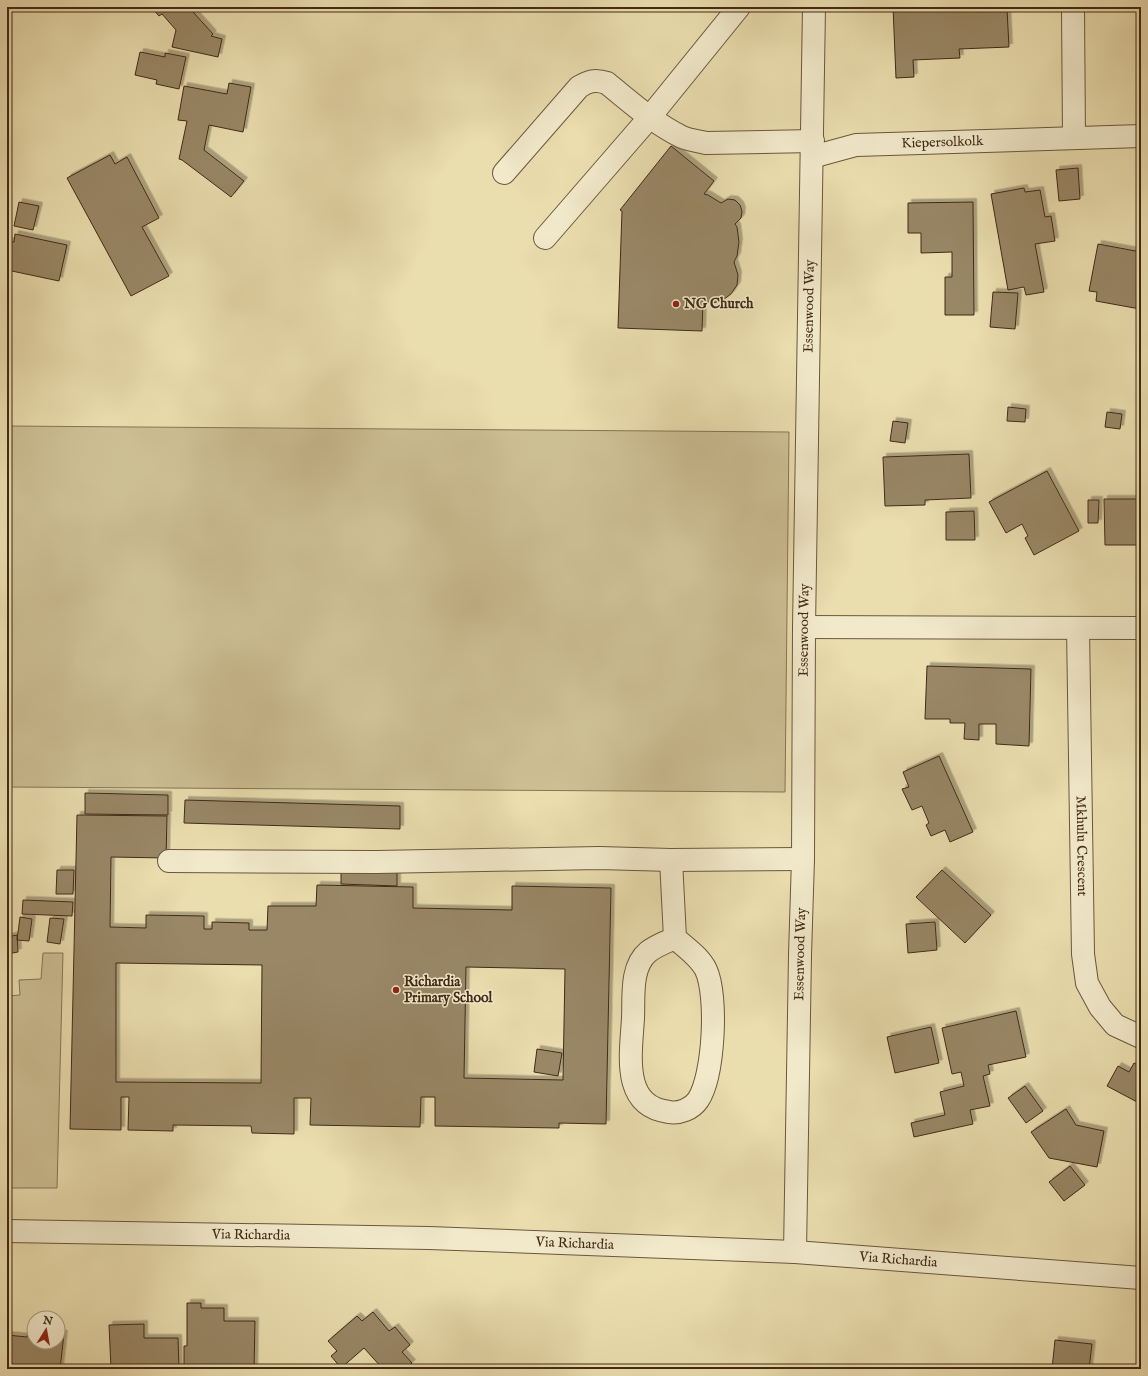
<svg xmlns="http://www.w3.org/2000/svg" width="1148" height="1376" font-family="'IM FELL English',serif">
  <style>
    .green { fill: #cdbf94; stroke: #887456 }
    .building { fill: #998766; stroke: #422a17; fill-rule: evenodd; filter: url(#shadow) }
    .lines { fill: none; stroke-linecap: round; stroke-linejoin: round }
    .minor-casing { stroke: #6c573d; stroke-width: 24 }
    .minor { stroke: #f1e9ca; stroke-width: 22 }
    .poi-dot { fill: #8f2418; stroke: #f1e9ca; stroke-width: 1.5 }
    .labels { text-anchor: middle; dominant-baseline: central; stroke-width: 3; stroke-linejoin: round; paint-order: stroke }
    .street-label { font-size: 14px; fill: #422a17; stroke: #f1e9ca }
    .poi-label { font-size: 14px; font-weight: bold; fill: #422a17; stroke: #f1e9ca; text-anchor: start }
  </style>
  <defs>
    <filter id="shadow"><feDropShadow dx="3.5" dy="-3.5" stdDeviation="0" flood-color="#0004"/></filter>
  </defs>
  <rect width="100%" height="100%" fill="#eaddae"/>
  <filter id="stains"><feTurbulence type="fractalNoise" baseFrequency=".005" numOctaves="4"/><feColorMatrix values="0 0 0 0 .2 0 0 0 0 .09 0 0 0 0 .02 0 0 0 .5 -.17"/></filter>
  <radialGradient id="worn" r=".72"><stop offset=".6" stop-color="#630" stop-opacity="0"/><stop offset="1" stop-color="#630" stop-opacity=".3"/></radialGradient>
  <path class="green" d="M7,426L789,432L785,792L7,787Z
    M43,953H63L57,1188H7V996L20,995L19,980L41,979Z"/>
  <path class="building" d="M151,7H200L193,12L213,34L211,36L222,39L218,57L172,47L176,30L162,14L159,16Z
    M893,7H973V10L1007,9L1009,47L959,49L960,58L913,60L914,77L896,78Z
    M140,52L165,57V53L186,57L179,89L156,84L157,80L135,75Z
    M229,83L251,87L243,132L209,125L204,150L244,181L231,197L182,160L179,159L187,121L178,120L184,86L227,94Z
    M671,146L714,181L704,194L708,195L721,203L728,199L735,200L740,205L742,211L741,218L735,224L737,227L739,242L737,256L734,262L738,275L737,285L731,294L723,300L713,303L703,301L702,331L618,328L622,211L620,210Z
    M110,155L115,164L127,157L159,218L142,227L169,276L131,296L67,178Z
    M1078,168L1080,199L1059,201L1056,170Z
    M1024,188L1025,192L1040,190L1045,217L1051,216L1055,241L1035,244L1044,292L1026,295L1024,287L1008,290L991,194Z
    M19,202L39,206L33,230L14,226Z
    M973,202L974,315H945V277H952V252L921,253V233H908V203Z
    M15,234L67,245L59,281L7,270V241L14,242Z
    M1098,244L1141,252L1140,309L1096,301L1097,292L1089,291Z
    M993,292L1018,293L1015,329L990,327Z
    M1008,407L1026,409L1025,422L1007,421Z
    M1107,412L1122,414L1120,429L1105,427Z
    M893,421L908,423L905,443L890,441Z
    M969,454L971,498L925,500V505L885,506L883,457Z
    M1047,471L1079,531L1034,555L1025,538L1028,536L1022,524L1006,533L989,502Z
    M1104,499H1141V545H1105Z
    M1088,500H1099L1098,523H1088Z
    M974,511L975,540H946V512Z
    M927,666L1031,669L1029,746L996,744V724H979V740L964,739L965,723H950V719H925Z
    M939,756L973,832L950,842L945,830L931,836L926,825L929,823L922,806L912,810L902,789L909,787L903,772Z
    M85,793L168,795V815L85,814Z
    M185,800L400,806V829L184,823Z
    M77,815L167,816L166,858L111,857L110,927L146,928V915L204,916V929H212V922L249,923V930H267L268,906H316L317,885L413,887V908L512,910V886L611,888L606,1124L559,1123V1128L435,1126V1097H421L420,1127L310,1125L311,1098H294V1134L252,1133L251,1126L173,1125V1131L128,1130L129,1097H121V1130L70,1129ZM116,963L262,965L261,1083L116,1082ZM466,967L565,969L563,1080L464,1078Z
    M341,864L397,866V886L341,884Z
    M57,870H74L73,894H56Z
    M942,870L991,915L965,943L916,897Z
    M23,900L73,902L72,916L22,914Z
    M20,917L32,919L29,941L17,940Z
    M50,918L64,919L60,944L47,942Z
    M935,922L937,950L908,953L906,924Z
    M17,935L18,952L7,954V937Z
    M1016,1011L1026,1057L988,1065L990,1074L983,1076L990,1106L970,1110L973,1124L914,1137L911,1123L945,1115L940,1092L964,1086L961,1072L952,1074L942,1028Z
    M931,1027L939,1063L895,1073L887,1037Z
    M537,1049L562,1053L558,1076L534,1072Z
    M1134,1063L1141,1067V1098L1139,1103L1107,1086L1118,1066L1129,1072Z
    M1025,1086L1043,1111L1026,1123L1008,1098Z
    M1066,1109L1076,1125L1104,1131L1097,1167L1049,1158L1031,1132Z
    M1070,1166L1085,1185L1064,1201L1049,1182Z
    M187,1303H201V1308H224V1321H255L254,1369H184V1346H187Z
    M373,1312L389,1331L395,1327L410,1345L402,1352L412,1363L405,1369H383L364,1348L341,1368L331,1356L337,1351L328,1341L357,1316L362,1321Z
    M144,1324V1338H178L179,1369H111L109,1325Z
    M28,1330H34V1342H58V1333L64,1334L60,1369H7V1335L27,1337Z
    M1055,1340L1092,1344L1089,1369H1052Z"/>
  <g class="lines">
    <defs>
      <g id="minor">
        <path d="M1073,7L1074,138"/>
        <path id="s1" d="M812,157L856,145L1141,136"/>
        <path d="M504,173L579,87C589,81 595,79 607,83C631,103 654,123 682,137C689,140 698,141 706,143L813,141"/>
        <path d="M545,238L649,118L739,7"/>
        <path d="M804,627L1141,628"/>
        <path id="s2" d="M1078,628L1083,954L1087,983L1100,1007L1115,1025L1141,1037"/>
        <path d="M671,860L675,938C685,947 700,957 706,970C718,996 714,1076 698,1100C692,1109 679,1114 669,1112C621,1106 631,1054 633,1018C634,998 630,967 648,952C655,946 666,942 675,938"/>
        <path d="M169,861L376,862L599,858L671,860L803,859"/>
        <path id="s3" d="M7,1231L429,1238L795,1252L1141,1278"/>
        <path id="s4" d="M795,1252L800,955L803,859L804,627L814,7"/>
      </g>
    </defs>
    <use href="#minor" class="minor-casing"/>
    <use href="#minor" class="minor"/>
  </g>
  <g class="poi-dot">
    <circle cx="676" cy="304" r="4"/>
    <circle cx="396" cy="990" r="4"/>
  </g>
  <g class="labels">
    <g class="street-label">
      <text stroke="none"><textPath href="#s1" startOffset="132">Kiepersolkolk</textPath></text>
      <text stroke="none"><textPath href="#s4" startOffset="946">Essenwood Way</textPath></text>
      <text stroke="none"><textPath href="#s4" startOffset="622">Essenwood Way</textPath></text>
      <text stroke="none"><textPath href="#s2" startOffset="218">Mkhulu Crescent</textPath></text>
      <text stroke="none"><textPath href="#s4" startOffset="298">Essenwood Way</textPath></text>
      <text stroke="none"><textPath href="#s3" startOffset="244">Via Richardia</textPath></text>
      <text stroke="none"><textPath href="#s3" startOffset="568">Via Richardia</textPath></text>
      <text stroke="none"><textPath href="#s3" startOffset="892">Via Richardia</textPath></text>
    </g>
    <g class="poi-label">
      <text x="684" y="304">NG Church</text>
      <text x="404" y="982">Richardia<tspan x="404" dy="16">Primary School</tspan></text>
    </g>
  </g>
  <rect width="1148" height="1376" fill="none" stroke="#eaddae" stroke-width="24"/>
  <rect x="8" y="8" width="1132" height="1360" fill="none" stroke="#422a17" stroke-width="2"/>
  <rect x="12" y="12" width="1124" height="1352" fill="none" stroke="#422a17"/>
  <g transform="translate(46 1330) rotate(11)"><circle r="19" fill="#f1e9ca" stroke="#ab9d82"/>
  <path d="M0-3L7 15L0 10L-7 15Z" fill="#8f2418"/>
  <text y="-6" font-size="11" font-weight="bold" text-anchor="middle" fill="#422a17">N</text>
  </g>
  <rect width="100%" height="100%" filter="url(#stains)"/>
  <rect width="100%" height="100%" fill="url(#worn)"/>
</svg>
